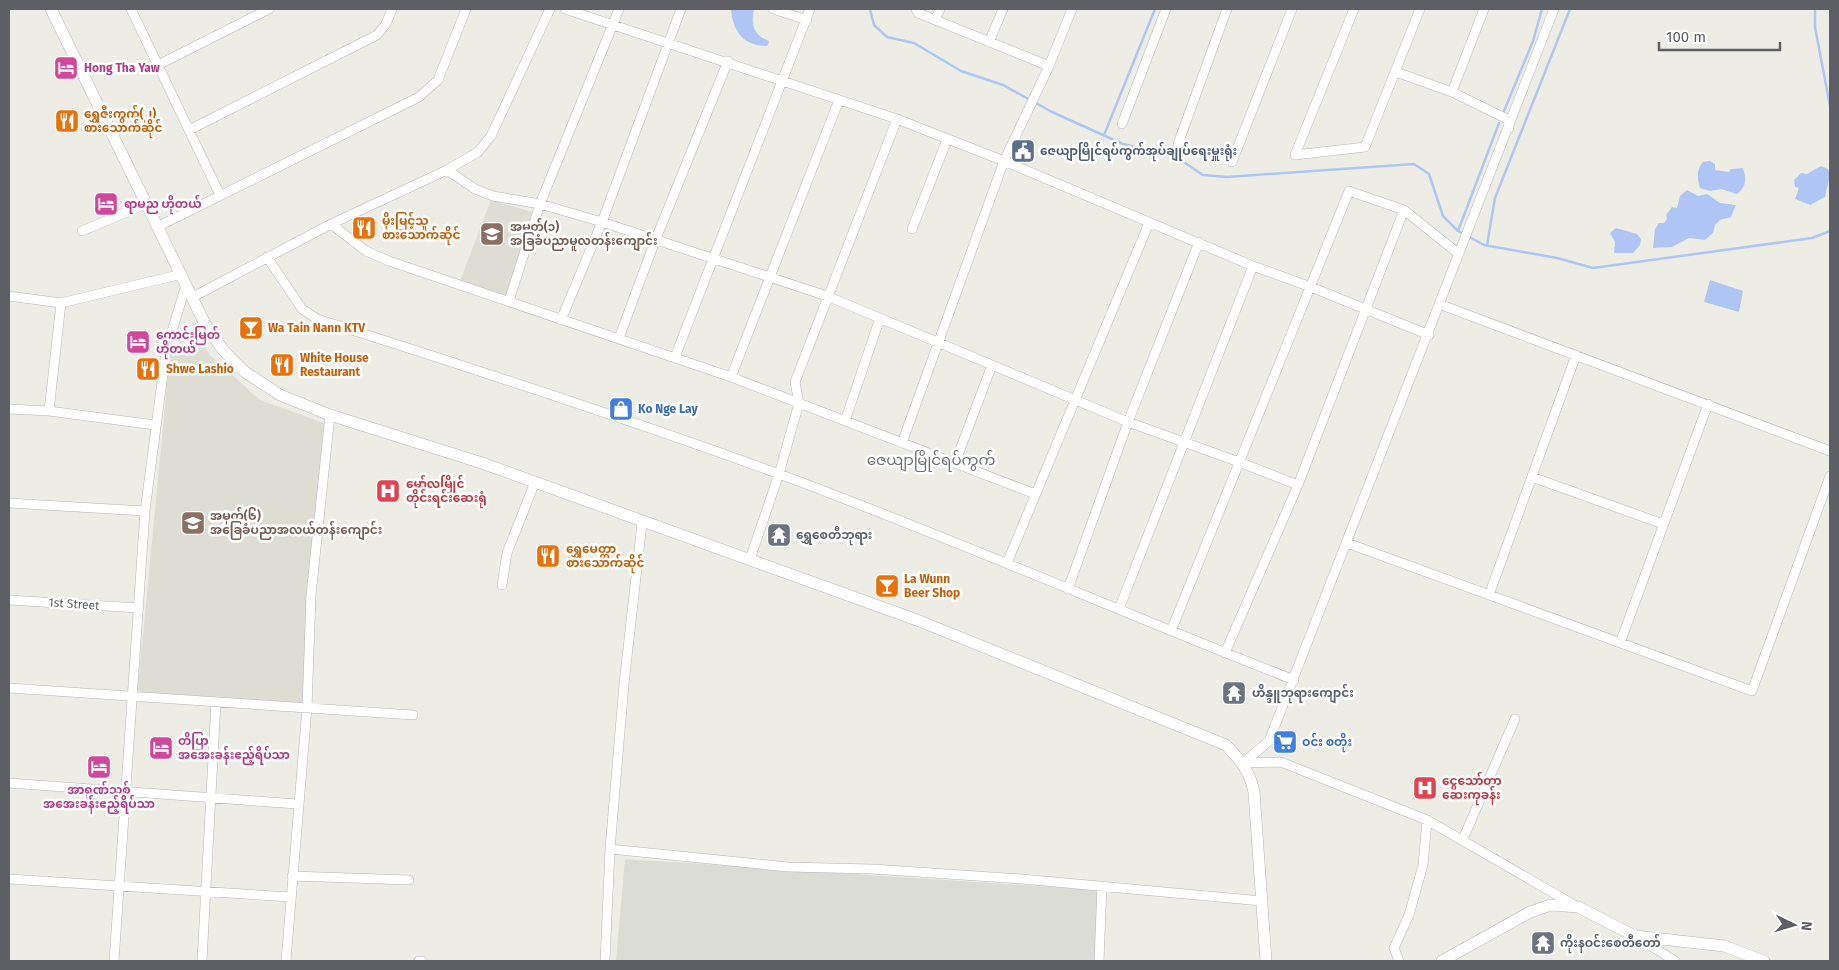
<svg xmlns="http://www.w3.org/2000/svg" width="1839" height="970" font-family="'Fira Sans','Noto Sans Myanmar',sans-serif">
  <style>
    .industrial { fill: #dcdcd7 }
    .education { fill: #ddddd4 }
    .water { fill: #afc6f4 }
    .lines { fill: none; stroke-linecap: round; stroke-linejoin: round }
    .stream { stroke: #afc6f4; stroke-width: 2.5 }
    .minor-casing { stroke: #b5b6ba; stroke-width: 10 }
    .secondary-casing { stroke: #b4b6bb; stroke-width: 12 }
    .minor { stroke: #fff; stroke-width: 9 }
    .secondary { stroke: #fff; stroke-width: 11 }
    .labels { text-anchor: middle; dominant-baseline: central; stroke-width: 5; stroke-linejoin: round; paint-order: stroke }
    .hotel-label { font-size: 12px; font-weight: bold; fill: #b23c85; stroke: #fff; text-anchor: start }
    .food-label { font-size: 12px; font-weight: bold; fill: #c56008; stroke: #fff; text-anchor: start }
    .service-label { font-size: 12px; font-weight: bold; fill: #4e5e75; stroke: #fff; text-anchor: start }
    .education-label { font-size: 12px; font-weight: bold; fill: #785e54; stroke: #fff; text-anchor: start }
    .shop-label { font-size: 12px; font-weight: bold; fill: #366cbe; stroke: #fff; text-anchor: start }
    .health-label { font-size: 12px; font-weight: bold; fill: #be3a42; stroke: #fff; text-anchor: start }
    .worship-label { font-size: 12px; font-weight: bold; fill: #5b616d; stroke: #fff; text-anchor: start }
    .street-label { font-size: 12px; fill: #5d5f64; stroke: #fff }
    .quarter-label { font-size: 15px; fill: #6e7076; stroke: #fff }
  </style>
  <rect width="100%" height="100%" fill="#edede5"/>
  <path class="industrial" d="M625,859L1099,890L1095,961H616Z"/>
  <path class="education" d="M491,200L532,212L506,297L460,281Z
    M200,339L210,355L260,400L324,423L302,706L137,698L170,354Z"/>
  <path class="water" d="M731,9H754C751,25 753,35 769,41L768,45L766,46C742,45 733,31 731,9Z
    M1710,161L1715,164V170L1729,172L1731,169L1743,168C1747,180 1746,187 1737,194L1721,189L1710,191L1700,188C1697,178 1696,170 1703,162Z
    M1821,166L1828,169L1830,175L1825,197L1810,205L1795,199L1799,188L1795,187L1794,180L1801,173L1807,174Z
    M1687,190L1698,196L1707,194L1720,203L1736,205L1731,217L1720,220L1715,225L1713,233L1705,240L1689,238L1672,247L1653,248L1655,229L1659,223H1664L1667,219L1666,215L1672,207L1677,208L1680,196Z
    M1616,228L1637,234L1641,239L1640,245L1633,253H1614L1615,242L1610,233Z
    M1710,280L1743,291L1739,312L1704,302Z"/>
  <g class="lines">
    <path class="stream" d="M870,9L874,25L887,37L914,43L961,71L1003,85L1052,112L1123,144L1163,154L1185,163L1203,175L1227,177L1414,164L1429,174L1443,216L1458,231L1484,245L1557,258L1593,268L1812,238L1830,231
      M1815,9V27L1830,106
      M1504,111L1533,41L1542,9
      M1104,135L1155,9
      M1458,231L1499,123
      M1487,245L1495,198L1570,9"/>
    <defs>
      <path id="minor" d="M131,9L220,195
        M565,9L897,119L1004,161L1253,266L1311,287L1429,335
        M773,9L807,20
        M916,9L918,13L1049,66
        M1354,9L1295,155L1365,147L1420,9
        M935,20L940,9
        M989,42L1003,9
        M158,65L269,9
        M1396,72L1452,92L1507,119L1509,128
        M1452,92L1484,9
        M1122,124L1166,9
        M189,130L377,35L386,24L392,9
        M1178,144L1227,9
        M1232,162L1292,9
        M447,170L475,189L493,196L540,204L602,222L827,296L1128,422L1239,462L1298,485
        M331,224L366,251L389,261L731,377L1035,494
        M159,226L419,97L438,80L466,9
        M912,229L947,140
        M82,231L148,203
        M267,257L302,309L317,319C472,368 626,418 779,474C952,538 1121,612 1294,680
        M9,296L61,303L182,274
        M191,298L331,224L447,170L478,152L491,136L550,9
        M509,301L540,204L619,9
        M1439,304L1830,451
        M561,320L602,222L681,9
        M619,338L655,241L728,61
        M168,344L205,324
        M675,357L810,9
        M731,377L839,100
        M9,409L49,411L155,425
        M49,411L61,303
        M845,421L880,318
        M902,443L1004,161L1049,66L1072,9
        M955,463L992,365
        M1532,477L1663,524
        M9,503L145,511
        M1347,543L1752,691L1830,476
        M750,559L779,474L799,403L795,382L897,119
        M1007,563L1149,223
        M502,585L507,553L535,482
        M1068,589L1128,422L1199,242
        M1489,595L1576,355
        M9,600L139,608
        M1119,609L1253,266
        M1171,631L1349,191L1404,210L1459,254
        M1620,643L1708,404
        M1225,653L1298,485L1404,210
        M9,688L413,715
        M1243,763L1269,741L1554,9
        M1243,763L1281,762L1427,820L1576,906
        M9,783L297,804
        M1463,839L1515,719
        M610,849L788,867L872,869L1022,879L1262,901
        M292,876L409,880
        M9,879L291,897
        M1635,936L1675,961
        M114,961L145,511L166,351L186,285
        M202,961L216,702
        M286,961L307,708L311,595L330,415
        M419,961H422
        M605,961L610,849L624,684L642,523
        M1099,961L1102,886
        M1399,961L1394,948L1409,915L1423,865L1427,820"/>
      <path id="secondary" d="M51,9L205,324L223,350L245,372L280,395L330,415L482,463L917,620L1226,745C1240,760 1250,771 1254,792L1266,961
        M1442,961L1530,912L1551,905L1578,907L1635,936L1724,946L1764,961"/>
    </defs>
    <use href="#minor" class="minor-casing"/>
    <use href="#secondary" class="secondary-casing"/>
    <use href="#minor" class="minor"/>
    <use href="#secondary" class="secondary"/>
  </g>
  <defs>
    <symbol id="hotel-square" viewBox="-11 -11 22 22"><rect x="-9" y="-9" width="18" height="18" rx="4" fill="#d1479c" stroke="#fff"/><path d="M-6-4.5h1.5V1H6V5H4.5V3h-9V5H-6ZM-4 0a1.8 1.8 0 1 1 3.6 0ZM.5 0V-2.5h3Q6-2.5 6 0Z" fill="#fff"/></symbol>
    <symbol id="restaurant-square" viewBox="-11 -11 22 22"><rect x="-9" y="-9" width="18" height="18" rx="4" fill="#e8710a" stroke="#fff"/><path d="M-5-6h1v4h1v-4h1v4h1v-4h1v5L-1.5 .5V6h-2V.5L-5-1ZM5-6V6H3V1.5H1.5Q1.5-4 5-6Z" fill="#fff"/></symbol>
    <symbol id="civic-square" viewBox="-11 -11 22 22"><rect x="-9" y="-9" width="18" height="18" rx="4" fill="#5c6f8a" stroke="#fff"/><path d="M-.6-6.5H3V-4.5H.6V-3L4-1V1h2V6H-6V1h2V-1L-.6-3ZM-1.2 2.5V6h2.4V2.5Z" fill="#fff"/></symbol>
    <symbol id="school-square" viewBox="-11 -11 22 22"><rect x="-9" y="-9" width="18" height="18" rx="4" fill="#8d6e63" stroke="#fff"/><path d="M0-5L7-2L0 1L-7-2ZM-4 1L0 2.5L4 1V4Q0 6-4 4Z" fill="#fff"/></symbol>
    <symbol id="bar-square" viewBox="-11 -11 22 22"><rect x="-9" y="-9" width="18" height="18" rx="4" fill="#e8710a" stroke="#fff"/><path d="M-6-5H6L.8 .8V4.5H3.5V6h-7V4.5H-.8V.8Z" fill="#fff"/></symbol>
    <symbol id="shop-square" viewBox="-11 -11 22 22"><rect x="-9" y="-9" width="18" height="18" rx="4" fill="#3f7fe0" stroke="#fff"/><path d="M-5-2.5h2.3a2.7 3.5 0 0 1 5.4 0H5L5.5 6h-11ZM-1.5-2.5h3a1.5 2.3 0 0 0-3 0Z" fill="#fff"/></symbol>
    <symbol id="hospital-square" viewBox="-11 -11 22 22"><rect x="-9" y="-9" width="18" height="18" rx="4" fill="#e0444e" stroke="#fff"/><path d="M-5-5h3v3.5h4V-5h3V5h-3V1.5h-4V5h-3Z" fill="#fff"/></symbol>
    <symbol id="temple-square" viewBox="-11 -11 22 22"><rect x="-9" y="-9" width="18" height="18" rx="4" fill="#6b7280" stroke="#fff"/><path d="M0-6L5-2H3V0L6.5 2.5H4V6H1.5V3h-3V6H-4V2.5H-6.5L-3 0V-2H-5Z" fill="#fff"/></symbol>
    <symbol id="supermarket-square" viewBox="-11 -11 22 22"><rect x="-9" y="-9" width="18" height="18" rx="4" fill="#3f7fe0" stroke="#fff"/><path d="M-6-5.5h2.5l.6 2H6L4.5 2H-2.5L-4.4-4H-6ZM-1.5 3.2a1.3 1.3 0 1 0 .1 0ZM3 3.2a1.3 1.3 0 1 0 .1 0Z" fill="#fff"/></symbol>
  </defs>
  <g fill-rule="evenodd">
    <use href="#hotel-square" x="52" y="54" width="28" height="28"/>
    <use href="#restaurant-square" x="53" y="107" width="28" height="28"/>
    <use href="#civic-square" x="1009" y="137" width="28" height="28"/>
    <use href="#hotel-square" x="92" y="190" width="28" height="28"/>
    <use href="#restaurant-square" x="350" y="214" width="28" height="28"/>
    <use href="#school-square" x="478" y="220" width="28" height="28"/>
    <use href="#bar-square" x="237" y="314" width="28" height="28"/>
    <use href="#hotel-square" x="124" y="328" width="28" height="28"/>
    <use href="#restaurant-square" x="268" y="351" width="28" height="28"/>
    <use href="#restaurant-square" x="134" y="355" width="28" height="28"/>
    <use href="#shop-square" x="607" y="395" width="28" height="28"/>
    <use href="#hospital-square" x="374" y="477" width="28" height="28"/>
    <use href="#school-square" x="179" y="509" width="28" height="28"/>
    <use href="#temple-square" x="765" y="521" width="28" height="28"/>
    <use href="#restaurant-square" x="534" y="542" width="28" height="28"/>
    <use href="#bar-square" x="873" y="572" width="28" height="28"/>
    <use href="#temple-square" x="1220" y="679" width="28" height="28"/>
    <use href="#supermarket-square" x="1271" y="728" width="28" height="28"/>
    <use href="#hotel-square" x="147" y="734" width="28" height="28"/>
    <use href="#hotel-square" x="85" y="753" width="28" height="28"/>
    <use href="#hospital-square" x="1411" y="774" width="28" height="28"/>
    <use href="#temple-square" x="1529" y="929" width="28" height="28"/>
  </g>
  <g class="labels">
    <g class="hotel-label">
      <text x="84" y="68">Hong Tha Yaw</text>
      <text x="124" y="204">ရာမည ဟိုတယ်</text>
      <text x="156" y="335">ကောင်းမြတ်<tspan x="156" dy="14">ဟိုတယ်</tspan></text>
      <text x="178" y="741">တိပြာ<tspan x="178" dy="14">အအေးခန်းဧည့်ရိပ်သာ</tspan></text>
      <text x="99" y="790" text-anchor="middle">အာရုဏ်သစ်<tspan x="99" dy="14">အအေးခန်းဧည့်ရိပ်သာ</tspan></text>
    </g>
    <g class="food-label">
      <text x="84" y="114">ရွှေဇီးကွက်(၂)<tspan x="84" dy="14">စားသောက်ဆိုင်</tspan></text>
      <text x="382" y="221">မိုးမြင့်သူ<tspan x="382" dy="14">စားသောက်ဆိုင်</tspan></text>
      <text x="268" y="328">Wa Tain Nann KTV</text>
      <text x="300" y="358">White House<tspan x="300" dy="14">Restaurant</tspan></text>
      <text x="166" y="369">Shwe Lashio</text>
      <text x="566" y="549">ရွှေမေတ္တာ<tspan x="566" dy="14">စားသောက်ဆိုင်</tspan></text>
      <text x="904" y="579">La Wunn<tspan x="904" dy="14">Beer Shop</tspan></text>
    </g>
    <g class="service-label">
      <text x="1040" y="151">ဇေယျာမြိုင်ရပ်ကွက်အုပ်ချုပ်ရေးမှူးရုံး</text>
    </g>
    <g class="education-label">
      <text x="510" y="227">အမှတ်(၁)<tspan x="510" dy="14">အခြခံပညာမူလတန်းကျောင်း</tspan></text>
      <text x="210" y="516">အမှတ်(၆)<tspan x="210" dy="14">အခြေခံပညာအလယ်တန်းကျောင်း</tspan></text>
    </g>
    <g class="shop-label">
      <text x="638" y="409">Ko Nge Lay</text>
      <text x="1302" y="742">ဝင်း စတိုး</text>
    </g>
    <g class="health-label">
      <text x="406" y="484">မော်လမြိုင်<tspan x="406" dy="14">တိုင်းရင်းဆေးရုံ</tspan></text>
      <text x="1442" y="781">ငွေသော်တာ<tspan x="1442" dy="14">ဆေးကုခန်း</tspan></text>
    </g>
    <g class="worship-label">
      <text x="796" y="535">ရွှေစေတီဘုရား</text>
      <text x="1252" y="693">ဟိန္ဒူဘုရားကျောင်း</text>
      <text x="1560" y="943">ကိုးနဝင်းစေတီတော်</text>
    </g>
    <g class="street-label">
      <text transform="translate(74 604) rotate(4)">1st Street</text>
    </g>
    <g class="quarter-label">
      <text x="931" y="460">ဇေယျာမြိုင်ရပ်ကွက်</text>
    </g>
  </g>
  <rect width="1839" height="970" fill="none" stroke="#5d5f64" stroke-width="20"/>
  <g transform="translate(1794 925) rotate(95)" stroke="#ffffff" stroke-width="4" paint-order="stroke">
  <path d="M0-4L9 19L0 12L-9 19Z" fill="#5d5f64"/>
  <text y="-8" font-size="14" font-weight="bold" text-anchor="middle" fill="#5d5f64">N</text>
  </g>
  <path d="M1659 42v8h121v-8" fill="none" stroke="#5d5f64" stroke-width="2.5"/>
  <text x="1666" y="42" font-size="15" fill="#5d5f64" stroke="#ffffff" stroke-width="4" paint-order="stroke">100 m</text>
</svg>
